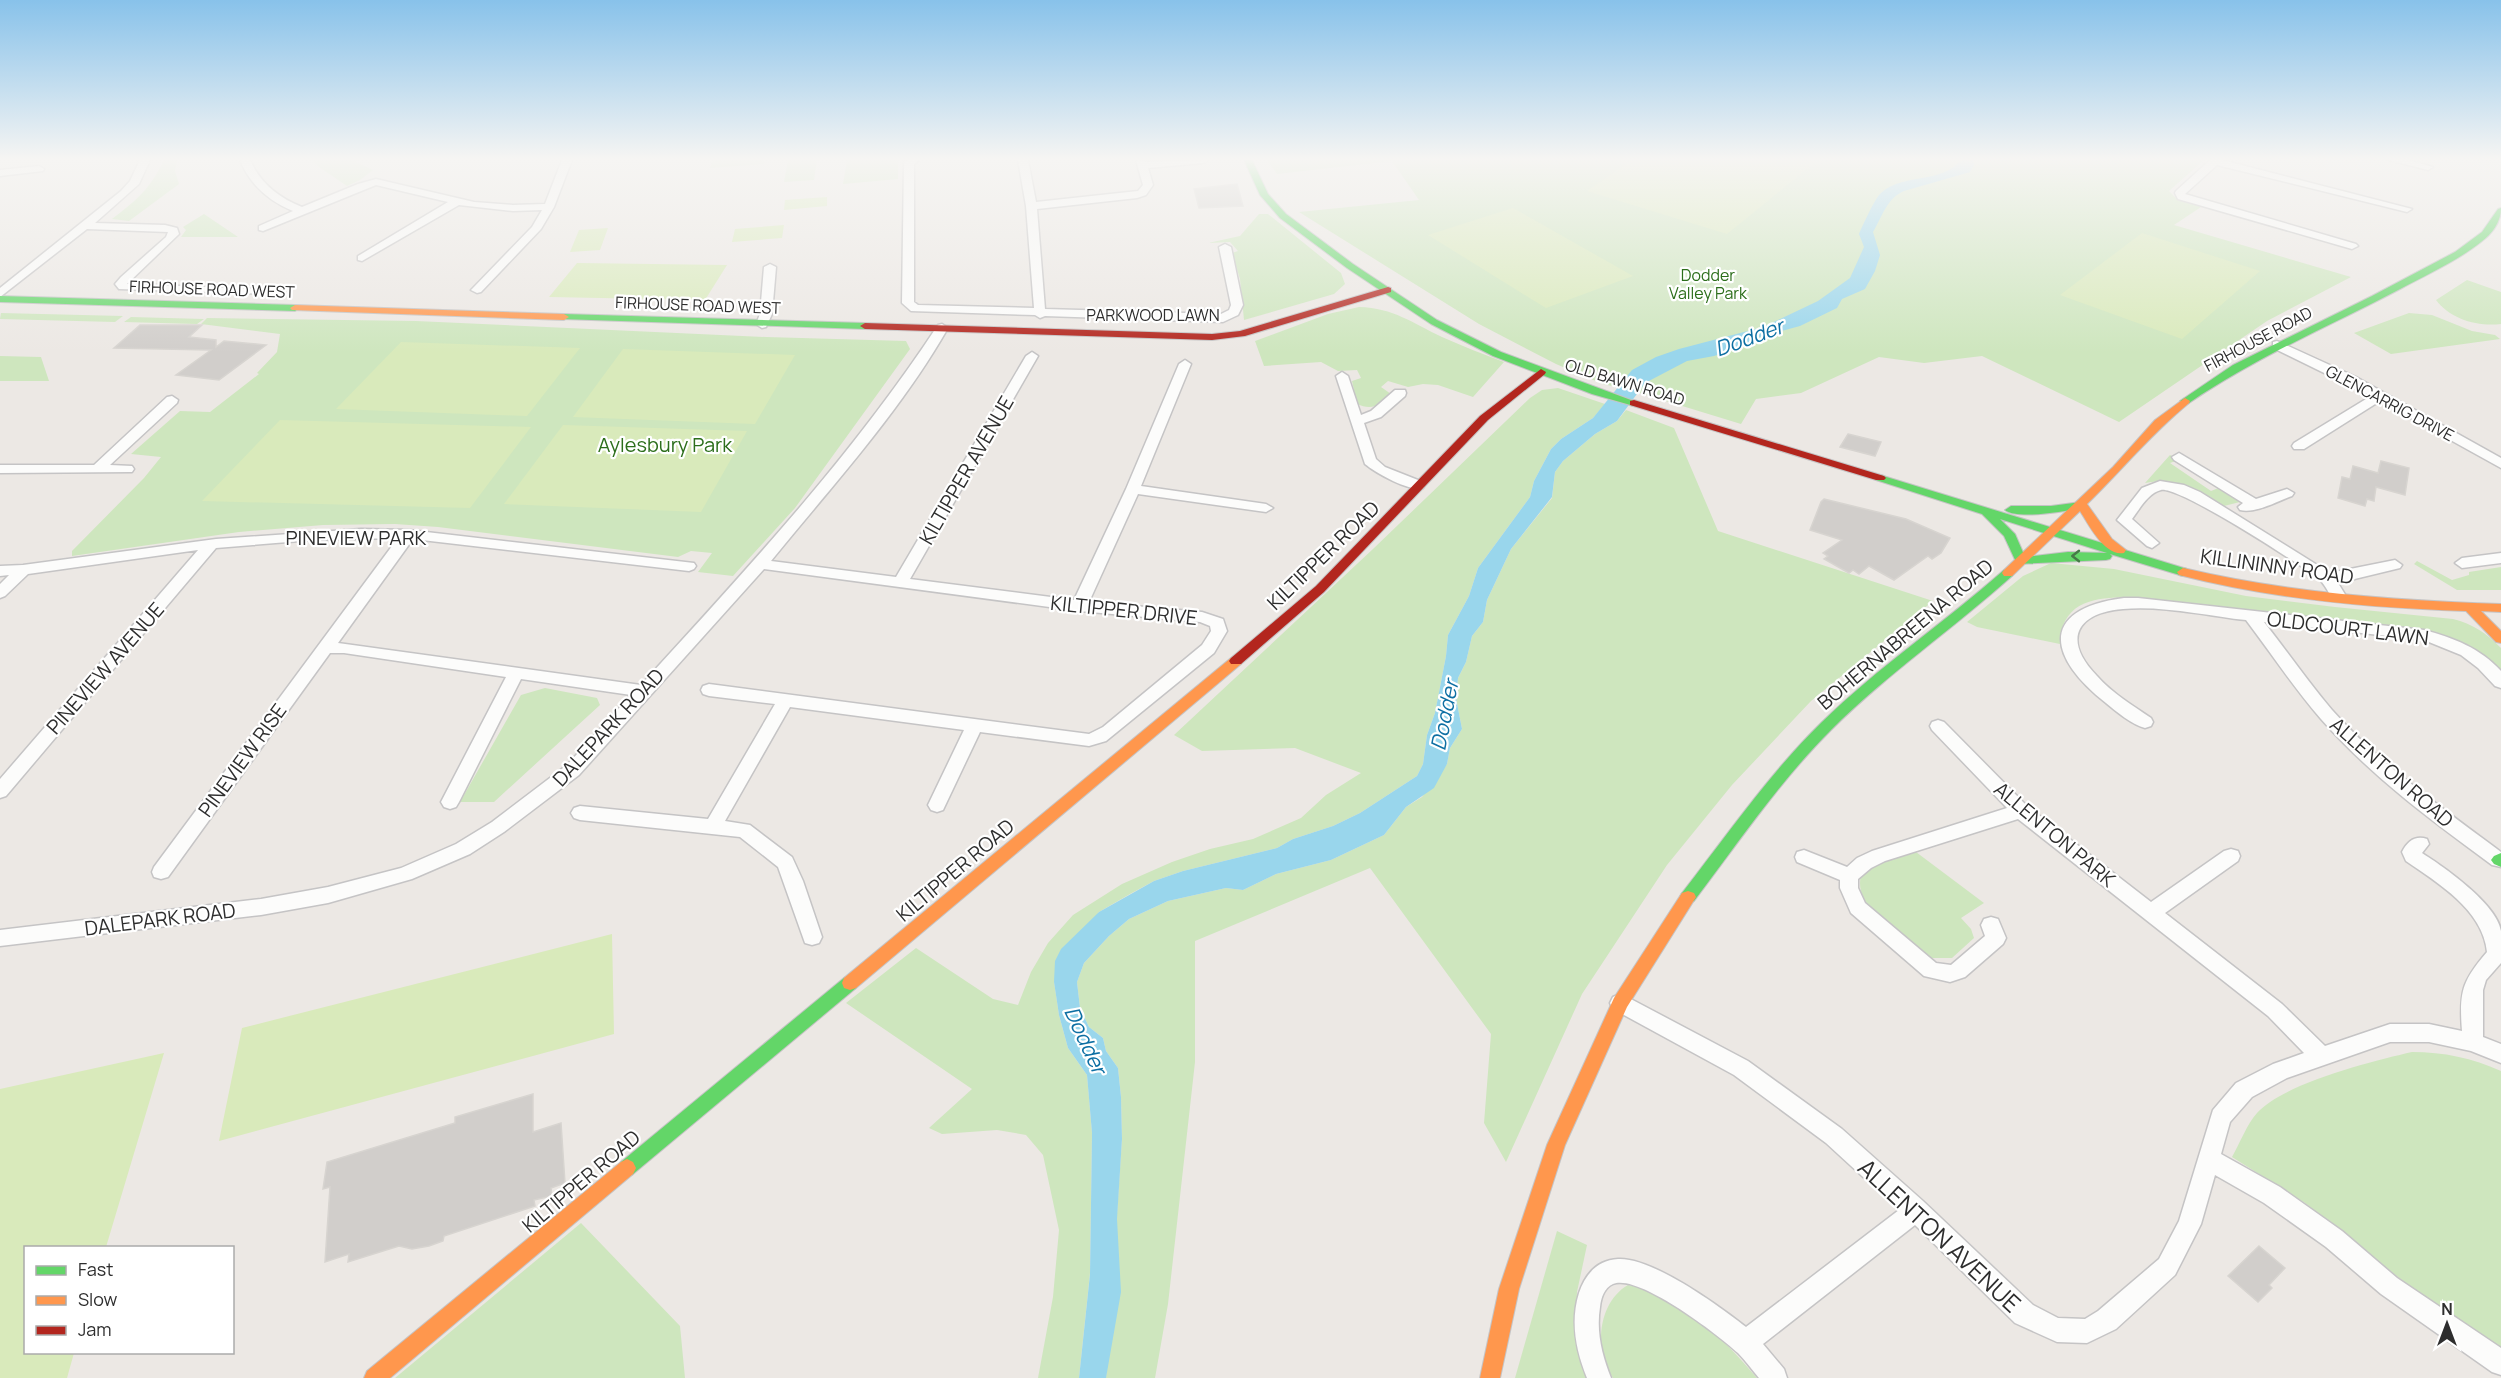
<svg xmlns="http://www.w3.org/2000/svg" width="2501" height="1378" font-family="Manrope,sans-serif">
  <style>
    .green { fill: #cee6be }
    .pitch { fill: #d9eabb }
    .water { fill: #99d6ec }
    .building { fill: #d1cecb; stroke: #d7d4d0; stroke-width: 1.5 }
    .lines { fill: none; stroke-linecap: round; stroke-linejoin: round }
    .street-casing { stroke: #c5c4c5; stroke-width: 3 }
    .fast-casing { stroke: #c5c4c5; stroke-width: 2 }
    .slow-casing { stroke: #c5c4c5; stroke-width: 2 }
    .jam-casing { stroke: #c5c4c5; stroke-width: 2 }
    .street { fill: #fcfcfb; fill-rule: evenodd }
    .fast { fill: #63d668; fill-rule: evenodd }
    .slow { fill: #ff974d; fill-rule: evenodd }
    .jam { fill: #b3261e; fill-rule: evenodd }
    .oneway { stroke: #467a48 }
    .labels { text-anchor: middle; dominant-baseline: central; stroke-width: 4.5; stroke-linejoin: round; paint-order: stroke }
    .far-park-label { font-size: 16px; fill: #2c6e1b; stroke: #fff }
    .far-street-label { font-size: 16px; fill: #2e2e2e; stroke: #fff }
    .park-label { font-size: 20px; fill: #2c6e1b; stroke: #fff }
    .street-label { font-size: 20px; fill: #2e2e2e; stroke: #fff }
    .water-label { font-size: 21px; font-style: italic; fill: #0d6fa3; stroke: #fff }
    .near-street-label { font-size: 24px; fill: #2e2e2e; stroke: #fff }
  </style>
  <rect width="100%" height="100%" fill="#ece8e4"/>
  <path class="green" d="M164,160H177L175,171L179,184L129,221L112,219C137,200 150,189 164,160Z
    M312,160H357L356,162L373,170L360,180L347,186L319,167Z
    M713,160H764V164L710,168Z
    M788,160H817L814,180L784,182Z
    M847,160H898V179L843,184Z
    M1267,160H2204L2169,191L2176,198L2201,207L2174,225L2351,277L2267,321L2119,422L1982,356L1924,363L1879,357L1801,393L1756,399L1741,424L1630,390L1603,384L1556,364L1479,324L1299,212L1419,200L1392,161L1277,174Z
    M204,214L238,237H181L186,230L183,227Z
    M1259,214H1268L1341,273L1345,284L1334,294L1244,320L1240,279L1232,253L1238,251L1230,242L1208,243L1240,236Z
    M2467,280L2501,292V324C2478,327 2450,319 2436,300Z
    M1359,307C1394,308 1412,323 1442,337C1462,346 1483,354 1504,362L1473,397L1438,385L1423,384L1408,387L1388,381L1381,387L1391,394C1381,405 1372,411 1357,404L1352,381L1361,378L1357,370L1338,371L1321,362L1264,366L1255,341L1328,314Z
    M1,313L123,316L115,322L0,319Z
    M2409,313L2432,315L2472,331L2495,335L2500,339L2391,354L2354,333Z
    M131,317L204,319L197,324L124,322Z
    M207,318L416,321L766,337L906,341L910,349L795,508L733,576L698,572L712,553L691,551L678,557L438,527L395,524L323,525L239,532L72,556V551L144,478L161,457L131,454L180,411L210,412L259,374L257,373L277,352L280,334L201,324Z
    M0,356L41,357L49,381H0Z
    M1558,388L1605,404L1593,418L1561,439L1551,449L1534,481L1530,497L1478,568L1469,596L1448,635L1446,656L1435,713L1427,735L1423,764L1417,776L1360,813L1333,826L1293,839L1277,848L1183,871L1154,881L1130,894L1099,912L1054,982L1059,1015L1068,1048L1087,1075L1092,1133L1090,1273L1079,1378H1038L1053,1297L1059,1230L1043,1155L1026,1135L997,1130L942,1134L929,1128L972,1089L846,1003L916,948L993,999L1018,1005L1031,972L1048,943L1073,915L1122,884L1172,862L1210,849L1253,839L1301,818L1326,795L1361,773L1295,748L1202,751L1174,735L1373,549L1530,398L1542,390Z
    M1626,410L1674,428L1718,531L1933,601L1811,701L1732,785L1667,865L1582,994L1506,1162L1484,1123L1491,1034L1370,868L1195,941V1062L1168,1304L1155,1378H1106L1122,1139L1121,1097L1118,1068L1106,1051L1103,1038L1089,1027L1080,1008L1077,982L1084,963L1109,936L1129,919L1168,901L1226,888L1243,890L1276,874L1331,860L1384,835L1406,807L1422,797L1447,764L1450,748L1462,729L1456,698L1458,678L1466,662L1472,636L1483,622L1487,600L1511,549L1552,498L1555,472L1563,461L1595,434L1617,421Z
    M2170,455L2178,460L2170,463L2211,491L2221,487L2240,502L2224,506C2192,496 2185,475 2145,483Z
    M2417,561L2452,580L2469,575V572L2501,567V590H2457L2414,564Z
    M2051,563L2114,569L2246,596L2335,607L2453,619C2473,624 2486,633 2501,648V673C2478,649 2461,639 2428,631L2151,599C2113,596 2061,592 2060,644L1977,627L1967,622L2023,576Z
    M545,688L597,698L600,705L494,802H460L521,695Z
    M1916,852L1984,903L1961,918L1971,929L1974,938L1952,958H1928L1871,910C1862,897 1858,889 1861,874L1887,860Z
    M2412,1052C2444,1052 2472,1058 2501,1071V1347L2413,1289L2305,1203L2232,1157C2240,1143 2247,1124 2257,1113C2284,1083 2373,1061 2412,1052Z
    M581,1223L680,1326L685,1378H395Z
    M1557,1231L1587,1245L1577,1292L1576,1319L1588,1378H1515Z
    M1628,1285C1680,1294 1724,1339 1757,1378H1613C1593,1351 1598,1302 1628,1285Z"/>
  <path class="pitch" d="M1632,160H1818L1727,234L1587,191Z
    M827,197V206L784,210L785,200Z
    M1513,208L1633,276L1546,308L1428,235Z
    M784,225L782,238L732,242L735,229Z
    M608,228L600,250L570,252L579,230Z
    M2142,233L2260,271L2182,339L2060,295Z
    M577,263L727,265L705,300L549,297Z
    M401,342L580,348L527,416L336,409Z
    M623,349L795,355L755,424L573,417Z
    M280,420L531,427L470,508L202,501Z
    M563,425L747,431L701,512L504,504Z
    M612,934L614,1034L219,1141L242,1028Z
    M164,1053L106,1247L26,1248V1352L74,1353L67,1378H0V1089Z"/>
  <path class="water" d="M1961,160H1974V165L1970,172L1904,191C1887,198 1882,217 1873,232L1880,255L1875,271L1865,289L1842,299L1837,308L1800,326L1760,337L1742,347L1714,356L1687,361L1645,383L1617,421L1595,434L1563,461L1555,472L1552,497L1511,549L1487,600L1483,622L1472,636L1466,662L1458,678L1456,698L1462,729L1450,748L1447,764L1434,788L1406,807L1384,835L1331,860L1276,874L1243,890L1226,888L1168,901L1129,919L1109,936L1084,963L1077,982L1080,1008L1089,1027L1103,1038L1106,1051L1118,1068L1121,1097L1122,1139L1117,1219L1121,1292L1106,1378H1079L1090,1274L1092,1133L1087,1075L1068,1048L1059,1015L1054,982L1055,961L1061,949L1099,912L1154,881L1183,871L1277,848L1293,839L1333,826L1360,813L1417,776L1423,764L1427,735L1435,713L1446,656L1448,635L1469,596L1478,568L1530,497L1534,481L1551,449L1561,439L1593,418L1632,370L1656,357L1679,349L1763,327L1818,301L1850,278L1864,247L1859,234C1863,225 1875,198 1881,193C1903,173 1942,184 1961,160Z"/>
  <path class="building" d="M1237,184L1243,206L1199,208L1194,189Z
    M140,325H202L189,337L216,340V347L224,341L266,345L219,380L176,375L211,350L114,348Z
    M1848,434L1881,442L1875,456L1840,447Z
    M2381,461L2409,468L2405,495L2376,487L2374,501L2367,499L2365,506L2338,498L2342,477L2350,479L2353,466L2378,473Z
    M1824,499L1906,519L1950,538L1941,553L1932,559L1928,556L1894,580L1869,566L1859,574L1853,570L1849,573L1824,559L1828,556L1823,553L1842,540L1810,530L1821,502Z
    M533,1094V1132L561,1123L565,1183L551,1188L552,1196L534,1200L535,1206L444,1236L443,1241L429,1246L412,1249L399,1246L348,1262L349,1254L325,1262L330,1187L323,1189L327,1162L455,1123V1117Z
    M2259,1246L2285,1268L2269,1285L2272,1288L2258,1302L2228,1276Z"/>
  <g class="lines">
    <defs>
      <path id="street" d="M140,160H150L139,184L95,223L165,225L177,228L179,234L127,284L264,289L270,292L268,294L119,289L115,284L121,277L166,237L168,232L87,229L0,297V288L121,191L130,181Z
        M240,160H250C260,183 279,198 302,207L358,184L376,179L474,202L513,205L545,204L562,160H572L554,207L541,229L481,292L477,293L471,290L473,288L532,227L542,210L513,211L459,205L362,261L358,260V256L448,202L376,185L263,231L259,230V226L293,211C269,201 250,185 240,160Z
        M907,160H919L914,164V302L918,305L1034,308L1026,206L1018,160H1028L1036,202L1138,191L1143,185L1136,160L1146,162L1208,160L1203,163L1148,168L1153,185L1146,195L1137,198L1037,209L1045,309L1221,314L1229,310L1231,305L1219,247L1225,244L1231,247L1243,305L1238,315L1223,322L1045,316L1040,318L1035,315L911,311L902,303L904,163Z
        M2210,160H2222L2412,209L2407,212L2217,165L2185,194L2356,244L2358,246L2352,249L2178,199L2175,193L2176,191Z
        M2389,160H2408L2433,167L2428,170Z
        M39,166L44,169L43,171L0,176V170Z
        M770,264L776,267L772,314L766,327L762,328L756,324L760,314L764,267Z
        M942,324L948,328C900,412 832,486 771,561L896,577L1026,356L1032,352L1038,356L910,579L1074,600L1126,489L1179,364L1185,360L1191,364L1141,486L1266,504L1273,508L1266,512L1138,494L1089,602L1202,612L1223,619L1227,631L1214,653L1106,741L1089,746L980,732L943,810L937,812L931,810L928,805L964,730L790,707L725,821L750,825L792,857L803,881L822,937L819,943L812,945L805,943L778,867L740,837L580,820L574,818L571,813L574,808L580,806L708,819L775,704L709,696L703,694L701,690L703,686L709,684L1089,734L1103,727L1202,645L1211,631L1210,626L1200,622L1079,611L764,569L579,775L504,832L470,854L412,879L328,903L261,915L0,946V930L261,899L328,887L401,868L456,844L492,822L567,765L631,695L521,679L459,802L456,807L450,809L444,807L441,802L506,677L344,653H330L168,877L161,879L154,877L152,872L154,867L398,538L313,540L216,548L6,796L0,798V779L198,550L28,574L5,596L0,598V584L9,575L0,576V566L23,565L216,539L361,529L409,530L694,563L696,566L694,569L689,571L413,539L338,643L641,685C746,570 852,456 938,325Z
        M2277,341L2356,377L2501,458V468L2380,401L2304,449H2294L2292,446L2294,443L2371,396L2273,348V342Z
        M1342,372L1348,376L1361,415L1371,411L1395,390H1405L1406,393L1405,396L1381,417L1364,423L1376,459L1385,467L1423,482L1425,485L1423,488C1409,492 1376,473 1365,464L1336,376Z
        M172,396L178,400L177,403L110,465L132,466L134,469L132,472L0,473V465H94L167,397Z
        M2179,453L2256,499L2287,489L2294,493L2292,496C2278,501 2255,514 2240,510L2238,507L2243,503L2174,460L2172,457Z
        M2160,481L2184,485L2200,492L2330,573L2395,560L2402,565L2400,568L2338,583L2346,596L2343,600H2333C2329,593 2325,585 2320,580C2302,565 2179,486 2161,490C2148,493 2139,510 2132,519L2159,543L2152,548L2147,546L2117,520L2142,488Z
        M2501,553V563L2462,568L2455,563L2462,558Z
        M2124,598H2138L2424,630C2454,638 2480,648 2501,671V688L2495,686L2478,668L2461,655L2424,640L2264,622C2287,651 2308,682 2332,710C2381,765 2442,808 2501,852V867L2492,865C2432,821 2371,776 2321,719C2294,688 2271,653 2246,620C2209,616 2160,605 2123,609C2076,613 2062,640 2097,676C2112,693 2132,705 2151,718L2153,722L2151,726L2145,728C2131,724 2117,712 2106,703C2048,658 2038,609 2124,598Z
        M1938,720L1944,722L2027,806L2151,902L2224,851L2231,849L2238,851L2240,856L2238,861L2165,913L2282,1004L2325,1046L2390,1024H2429L2462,1031C2459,992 2462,981 2487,952C2483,910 2438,883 2406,861L2402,852C2407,842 2415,835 2427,839L2429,844L2422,853C2444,867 2497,904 2501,931C2501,941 2501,953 2501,963L2486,980L2483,990V1037L2501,1044V1063L2471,1051L2429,1042H2390L2287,1078L2252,1097L2230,1122L2221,1154L2280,1187L2342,1231L2397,1278L2501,1348V1375L2492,1372L2381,1294L2326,1247L2264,1203L2215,1175L2201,1224L2175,1275L2116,1329L2087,1343L2057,1342L2015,1323L1915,1225L1763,1344L1784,1369L1787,1378H1759C1752,1370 1746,1361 1738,1353C1720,1336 1638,1273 1613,1284C1604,1288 1601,1298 1600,1307C1596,1332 1602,1355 1611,1378H1587C1576,1351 1570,1322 1579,1293C1585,1275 1597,1260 1618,1259C1652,1257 1719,1306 1746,1327L1899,1210L1826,1143L1734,1075L1613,1009L1610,1003L1613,997L1620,994L1627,997L1748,1061L1842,1129L1923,1201L2033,1305L2058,1318L2085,1319L2098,1311L2159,1259L2179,1221L2213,1110L2236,1083L2273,1064L2304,1053L2268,1016L2018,819L1885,861L1871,868L1858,879V888L1865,903L1936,963L1951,965L1985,936L1981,925L1984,919L1991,917L1998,919L2006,938L2003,944L1965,977L1950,982L1924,976L1851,913L1840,888V880L1797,862L1795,857L1797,852L1804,850L1847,867L1857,858L1872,851L2007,808L1932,730L1930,726L1932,722Z"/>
      <path id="fast" d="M1244,160H1252L1268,194L1286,214L1353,264L1437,320L1501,352L1639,403L1634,406L1592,394L1493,356L1431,324L1347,268L1280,218L1260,195Z
        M2501,208C2501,222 2492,234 2481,242C2457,261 2428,274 2402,288C2330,326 2256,357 2189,403L2185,404L2180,401L2233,365L2372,296L2455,252L2482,232L2498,209Z
        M0,296L295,305L300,308L295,311L0,302Z
        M564,314L865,323L870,326L865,329L561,319L559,317Z
        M1880,475L2187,569L2189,572L2183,576L2110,554L2112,556L2110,559L2106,560L2017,564L2004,536L1982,514L1876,480V476ZM2000,519L2107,553L2068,552L2025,557L2015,534Z
        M2081,502L2085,503L2087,505L2085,507C2069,511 2017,520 2005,510L2011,506H2051Z
        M2008,569L2012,570L2014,573L2012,576C1953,629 1887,674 1831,730C1779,782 1738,843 1694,901L1688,903L1682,901L1680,897L1682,893C1727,835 1769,774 1821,723C1878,667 1944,623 2004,570Z
        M2501,853V867L2494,864L2491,860L2494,856Z
        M850,976L856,978L858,983L856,988L633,1174L627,1177L621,1174L618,1168L621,1162L844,978Z"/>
      <path id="slow" d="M295,305L564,314L569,317L564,320L292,310L290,308Z
        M2185,398L2190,401L2189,403C2151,434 2121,471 2087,504L2112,539L2126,550L2124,553C2105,557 2089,525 2080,511L2012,576H2004L2002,573L2004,570L2113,467L2155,420Z
        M2183,568C2288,593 2394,600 2501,604V612L2481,611L2501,631V643L2496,642L2466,611C2369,608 2272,599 2179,575L2177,572Z
        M1236,657L1241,658L1243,661L1241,664L856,988L850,990L844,988L842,983L844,978L1231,658Z
        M1688,891L1694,893L1696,897L1627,1007L1565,1145L1519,1289L1500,1378H1480L1499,1289L1547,1145L1614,998L1682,893Z
        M627,1159L633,1162L636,1168L633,1174L390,1378H364L367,1371L621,1162Z"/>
      <path id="jam" d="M1388,287L1391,288V292L1245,336L1212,340L865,329L860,326L865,323L1212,334L1240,331Z
        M1541,369L1546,372L1545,374L1488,420L1324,592L1241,664H1231L1229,661L1231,658L1316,586L1480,416Z
        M1634,400L1884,476L1886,478L1884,480H1876L1630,405V401Z"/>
    </defs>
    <use href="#street" class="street-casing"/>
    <use href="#fast" class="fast-casing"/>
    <use href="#slow" class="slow-casing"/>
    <use href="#jam" class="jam-casing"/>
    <use href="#street" class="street"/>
    <use href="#fast" class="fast"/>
    <use href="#slow" class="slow"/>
    <use href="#jam" class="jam"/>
  </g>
  <defs><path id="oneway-chevron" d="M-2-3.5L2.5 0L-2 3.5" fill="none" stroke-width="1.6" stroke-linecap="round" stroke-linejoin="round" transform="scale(1.5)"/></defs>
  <use class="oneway" href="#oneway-chevron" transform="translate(2076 556) rotate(180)"/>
  <linearGradient id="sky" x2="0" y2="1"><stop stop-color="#88c2ea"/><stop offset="0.45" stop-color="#f6f5f3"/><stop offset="1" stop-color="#f6f5f3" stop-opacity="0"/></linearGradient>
  <rect width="2501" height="353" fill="url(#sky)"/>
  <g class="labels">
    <g class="far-park-label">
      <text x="1708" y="275">Dodder<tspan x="1708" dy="18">Valley Park</tspan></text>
    </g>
    <g class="far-street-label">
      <text transform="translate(212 289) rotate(2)">FIRHOUSE ROAD WEST</text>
      <text transform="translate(698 305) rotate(2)">FIRHOUSE ROAD WEST</text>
      <text x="1153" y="315">PARKWOOD LAWN</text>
      <text transform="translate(2258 339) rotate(-28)">FIRHOUSE ROAD</text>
      <text transform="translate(1625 382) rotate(17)">OLD BAWN ROAD</text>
      <text transform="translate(2390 403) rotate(28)">GLENCARRIG DRIVE</text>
    </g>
    <g class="park-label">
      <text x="665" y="444">Aylesbury Park</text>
    </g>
    <g class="street-label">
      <text transform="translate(966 470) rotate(-60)">KILTIPPER AVENUE</text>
      <text x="356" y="537">PINEVIEW PARK</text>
      <text transform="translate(1323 555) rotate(-44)">KILTIPPER ROAD</text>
      <text transform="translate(2277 566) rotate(8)">KILLININNY ROAD</text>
      <text transform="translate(1124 610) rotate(6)">KILTIPPER DRIVE</text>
      <text transform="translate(2348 628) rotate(7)">OLDCOURT LAWN</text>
      <text transform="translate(1905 634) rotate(-40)">BOHERNABREENA ROAD</text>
      <text transform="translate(105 668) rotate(-49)">PINEVIEW AVENUE</text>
      <text transform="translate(608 727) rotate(-47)">DALEPARK ROAD</text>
      <text transform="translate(242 760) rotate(-54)">PINEVIEW RISE</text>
      <text transform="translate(2392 772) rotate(41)">ALLENTON ROAD</text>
      <text transform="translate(2055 834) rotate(40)">ALLENTON PARK</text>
      <text transform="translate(955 870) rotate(-40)">KILTIPPER ROAD</text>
      <text transform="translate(160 919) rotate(-7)">DALEPARK ROAD</text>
      <text transform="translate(581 1181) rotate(-40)">KILTIPPER ROAD</text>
    </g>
    <g class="water-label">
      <text transform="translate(1749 337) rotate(-20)">Dodder</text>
      <text transform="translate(1444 715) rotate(-79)">Dodder</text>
      <text transform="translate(1086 1040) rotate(65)">Dodder</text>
    </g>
    <g class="near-street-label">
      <text transform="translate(1940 1235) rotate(43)">ALLENTON AVENUE</text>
    </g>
  </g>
  <rect x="24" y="1246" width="210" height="108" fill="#ffffff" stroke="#ababab" stroke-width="1.5"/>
  <rect x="36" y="1266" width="30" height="9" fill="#63d668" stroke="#ababab" stroke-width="1.5"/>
  <text x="78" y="1276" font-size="18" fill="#2e2e2e">Fast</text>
  <rect x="36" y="1296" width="30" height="9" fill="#ff974d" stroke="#ababab" stroke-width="1.5"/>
  <text x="78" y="1306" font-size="18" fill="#2e2e2e">Slow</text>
  <rect x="36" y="1326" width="30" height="9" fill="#b3261e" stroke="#ababab" stroke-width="1.5"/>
  <text x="78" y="1336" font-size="18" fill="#2e2e2e">Jam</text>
  <g transform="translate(2447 1324)" stroke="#ffffff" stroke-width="4.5" paint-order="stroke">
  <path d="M0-4.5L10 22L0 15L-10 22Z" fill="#2e2e2e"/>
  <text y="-9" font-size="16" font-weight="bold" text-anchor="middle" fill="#2e2e2e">N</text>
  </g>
</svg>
